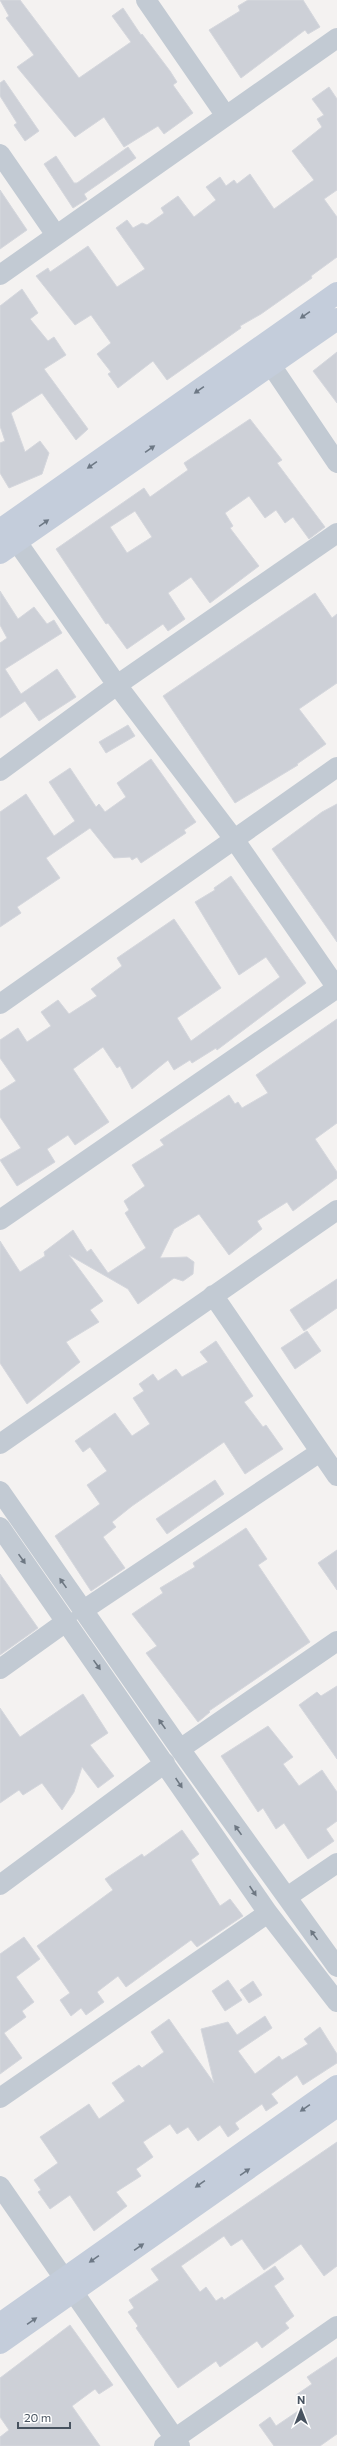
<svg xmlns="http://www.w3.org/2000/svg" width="337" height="2446" font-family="Commissioner,sans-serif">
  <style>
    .building { fill: #cdd0d7; stroke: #d5d7dd; fill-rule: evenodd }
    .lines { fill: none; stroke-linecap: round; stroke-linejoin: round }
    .street { stroke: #c2cad3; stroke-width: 20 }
    .secondary { stroke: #c4cddb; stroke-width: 22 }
    .oneway { fill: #6d7885 }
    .oneway2 { fill: #6d7782 }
  </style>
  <rect width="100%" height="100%" fill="#f4f2f1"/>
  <path class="building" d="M0,0H20L79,78L131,42L112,16L123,8L141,35L142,34L170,71L177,82L173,85L193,113L164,134L158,126L124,147L104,117L75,137L17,67L34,55L6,18L9,16Z
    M248,0H303L320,27L308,34L305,30L241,78L209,30L240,11L238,6Z
    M4,80L39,131L25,141L14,125L17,123L0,96V83Z
    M329,87L337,99V190L324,199L337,217V257L311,276L312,278L261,314L240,326L241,328L167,380L153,361L118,388L108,374L111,372L97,354L111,343L91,315L75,325L36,276L48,268L50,272L88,246L117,287L145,269L116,228L127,220L133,228L142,223L147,225L164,213L161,208L178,196L194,217L216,200L206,187L220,177L226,186L234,180L237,184L250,174L274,209L314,180L292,151L322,127L317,119L324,115L312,99Z
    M128,147L136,158L84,194L87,199L73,208L44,164L56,156L74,183H77Z
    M0,190L27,230L0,249Z
    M22,289L38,313L30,319L48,341L54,337L66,355L44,369L88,429L76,440L42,393L11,413L25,452L40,441L49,453L42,474L9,488L0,473V443L5,441L0,426V306Z
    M337,352V403L313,371Z
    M250,419L282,460L277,463L325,527L309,539L293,517L285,523L276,510L265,518L249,496L225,513L233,526L230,528L259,566L210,603L191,577L168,593L185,619L168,631L163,624L127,649L108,623L106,624L56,549L144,488L150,497L188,470L184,463ZM135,511L152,537L127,553L110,527Z
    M0,591L18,619L34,607L47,624L54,620L62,633L5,669L21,694L57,669L76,697L39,721L25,701L0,718V643L7,638L0,625Z
    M315,593L332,618L337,614V683L299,709L326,744L297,764L298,765L235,803L163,696Z
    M128,725L135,736L106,753L99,742Z
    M151,759L196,822L184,830L186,833L141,863L137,857L132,860L130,857L114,858L90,828L46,858L60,878L17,907L21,913L0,927V812L26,794L54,836L75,821L49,782L70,768L96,807L99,804L105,812L126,797L117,783Z
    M337,804V942L272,849L322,812Z
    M231,876L306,983L217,1050L216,1048L192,1063L190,1060L174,1070L168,1060L132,1089L120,1066L117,1068L103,1047L73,1069L109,1122L75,1145L68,1135L47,1149L55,1162L17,1186L0,1160L21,1148L0,1117V1091L16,1081L0,1058V1040L18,1028L27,1042L51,1026L41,1012L58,1000L69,1014L97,996L91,989L122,966L117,958L174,919L221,988L177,1018L191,1041L280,977L266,957L239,975L195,902L215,890L214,888Z
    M337,1019V1123L315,1139L337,1172V1178L293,1211L287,1202L257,1221L262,1229L229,1255L199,1214L174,1229L160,1258L187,1257L194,1262L193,1274L183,1281L174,1278L138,1304L128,1289L69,1255L103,1301L90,1310L99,1322L66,1342L80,1362L27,1404L0,1363V1241L20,1272L45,1256L44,1252L73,1230L87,1252L91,1249L108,1273L146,1248L125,1213L129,1210L124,1201L145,1186L132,1165L164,1145L160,1140L229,1095L235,1104L238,1102L242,1108L268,1093L256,1075Z
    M337,1279V1308L304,1331L290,1310Z
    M307,1331L321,1351L295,1369L281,1348Z
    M216,1341L253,1396L244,1402L263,1427L266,1425L283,1449L245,1474L224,1442L132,1506L112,1522L116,1527L103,1537L125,1568L91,1591L55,1536L100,1504L87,1485L107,1471L90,1447L83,1452L75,1441L115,1413L132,1436L150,1424L133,1398L144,1391L139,1384L153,1374L158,1381L176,1369L182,1377L208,1362L200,1352Z
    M215,1480L224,1494L167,1534L156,1519Z
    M246,1528L267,1559L258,1565L310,1642L209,1711L210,1712L198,1722L146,1653L157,1646L132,1614L163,1593L160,1588L195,1567L193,1563Z
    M337,1550V1590L318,1563Z
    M0,1574L38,1628L0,1655Z
    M337,1686V1759L299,1705L317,1692L321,1696Z
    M83,1694L108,1733L90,1745L114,1776L98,1788L82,1767L74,1792L62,1810L42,1783L23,1795L19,1790L0,1803V1708L20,1737Z
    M268,1726L293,1757L283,1764L299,1786L322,1770L337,1792V1821L326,1829L334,1841L308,1859L284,1823L276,1829L263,1808L258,1812L221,1756Z
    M182,1830L199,1854L191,1860L220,1906L230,1899L243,1916L197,1947L191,1940L126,1987L118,1976L97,1992L104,2002L86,2015L81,2008L71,2016L60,2000L70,1993L37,1946L113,1890L105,1879L142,1854L144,1857Z
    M24,1937L40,1959L16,1977L34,2002L22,2011L26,2017L4,2033L22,2058L0,2074V1954Z
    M228,1980L242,2000L225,2011L212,1991Z
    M253,1981L262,1995L249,2003L240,1990Z
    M265,2016L272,2028L238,2051L255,2074L279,2056L282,2060L308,2044L304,2039L320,2027L337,2054V2063L303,2085L297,2075L271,2094L278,2103L266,2111L262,2104L235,2123L239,2129L228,2137L220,2125L198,2141L188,2127L177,2134L170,2124L143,2142L153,2157L136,2169L141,2176L116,2192L127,2206L94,2231L70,2195L50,2209L38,2192L41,2190L34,2180L58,2163L40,2137L89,2104L99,2119L125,2101L112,2083L139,2065L142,2068L164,2052L151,2032L169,2019L214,2083L201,2029L228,2022L237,2035Z
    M337,2142V2266L324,2276L301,2244L264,2270L242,2239L231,2246L224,2236L181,2266L200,2292L206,2287L216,2301L222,2297L224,2300L275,2266L284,2279L274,2286L294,2316L285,2323L289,2328L262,2348L257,2341L220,2367L216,2361L178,2388L136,2328L138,2326L128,2312L134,2308L129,2300L159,2280L151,2269Z
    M70,2325L113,2385L99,2394L95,2389L72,2406L100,2446H0V2437L9,2430L0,2417V2378Z
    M337,2357V2434L320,2446H274L259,2425L270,2417L276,2426L304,2407L296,2395L312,2384L307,2377Z"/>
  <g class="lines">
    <path class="street" d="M146,0L226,116
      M0,154L56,235
      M0,275L337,38
      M271,365L337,463
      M17,542L117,685L234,839L337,988
      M0,771L117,685L337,533
      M0,1004L337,767
      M0,1220L337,988
      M213,1295L337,1476
      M0,1444L337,1210
      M0,1491L180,1749L337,1967
      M0,1527L268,1913L337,2002
      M82,1611L320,1452
      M0,1669L67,1621
      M180,1749L337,1641
      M0,1885L165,1763
      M287,1897L337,1863
      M0,2098L268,1913
      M0,2186L180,2446
      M164,2446L337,2326"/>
    <path class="secondary" d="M0,530L337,293
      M0,553L337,319
      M0,2324L337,2086
      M0,2343L337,2106"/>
  </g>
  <defs><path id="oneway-solid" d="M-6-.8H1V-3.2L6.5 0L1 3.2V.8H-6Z"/></defs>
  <g class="oneway">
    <use href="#oneway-solid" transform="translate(305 315) rotate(145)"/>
    <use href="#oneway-solid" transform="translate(199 390) rotate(145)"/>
    <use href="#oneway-solid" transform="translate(150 449) rotate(-35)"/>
    <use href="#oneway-solid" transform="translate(92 465) rotate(145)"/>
    <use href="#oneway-solid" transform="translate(44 523) rotate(-35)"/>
    <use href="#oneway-solid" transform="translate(305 2108) rotate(145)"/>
    <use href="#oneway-solid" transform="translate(245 2172) rotate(-35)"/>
    <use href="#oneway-solid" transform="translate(200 2184) rotate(145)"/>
    <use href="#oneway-solid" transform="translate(139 2247) rotate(-35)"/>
    <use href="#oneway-solid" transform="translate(94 2259) rotate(145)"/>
    <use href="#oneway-solid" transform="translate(32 2321) rotate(-34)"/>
  </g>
  <g class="oneway2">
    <use href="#oneway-solid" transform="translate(22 1559) rotate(55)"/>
    <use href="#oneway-solid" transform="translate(63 1583) rotate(-125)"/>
    <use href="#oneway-solid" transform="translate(97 1665) rotate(55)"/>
    <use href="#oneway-solid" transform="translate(162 1724) rotate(-125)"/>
    <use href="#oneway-solid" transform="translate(179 1783) rotate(56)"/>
    <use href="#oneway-solid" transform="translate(238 1830) rotate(-126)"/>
    <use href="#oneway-solid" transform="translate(253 1891) rotate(56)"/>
    <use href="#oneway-solid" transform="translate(314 1935) rotate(-126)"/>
  </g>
  <g transform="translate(301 2410)" stroke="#ffffff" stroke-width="3" paint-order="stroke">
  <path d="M0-3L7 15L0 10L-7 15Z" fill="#485360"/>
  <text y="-6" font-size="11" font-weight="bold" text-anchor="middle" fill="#485360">N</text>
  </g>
  <path d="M18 2422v6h52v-6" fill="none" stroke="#485360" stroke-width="2"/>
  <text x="24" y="2422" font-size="12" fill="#485360" stroke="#ffffff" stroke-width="3" paint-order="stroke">20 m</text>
</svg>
